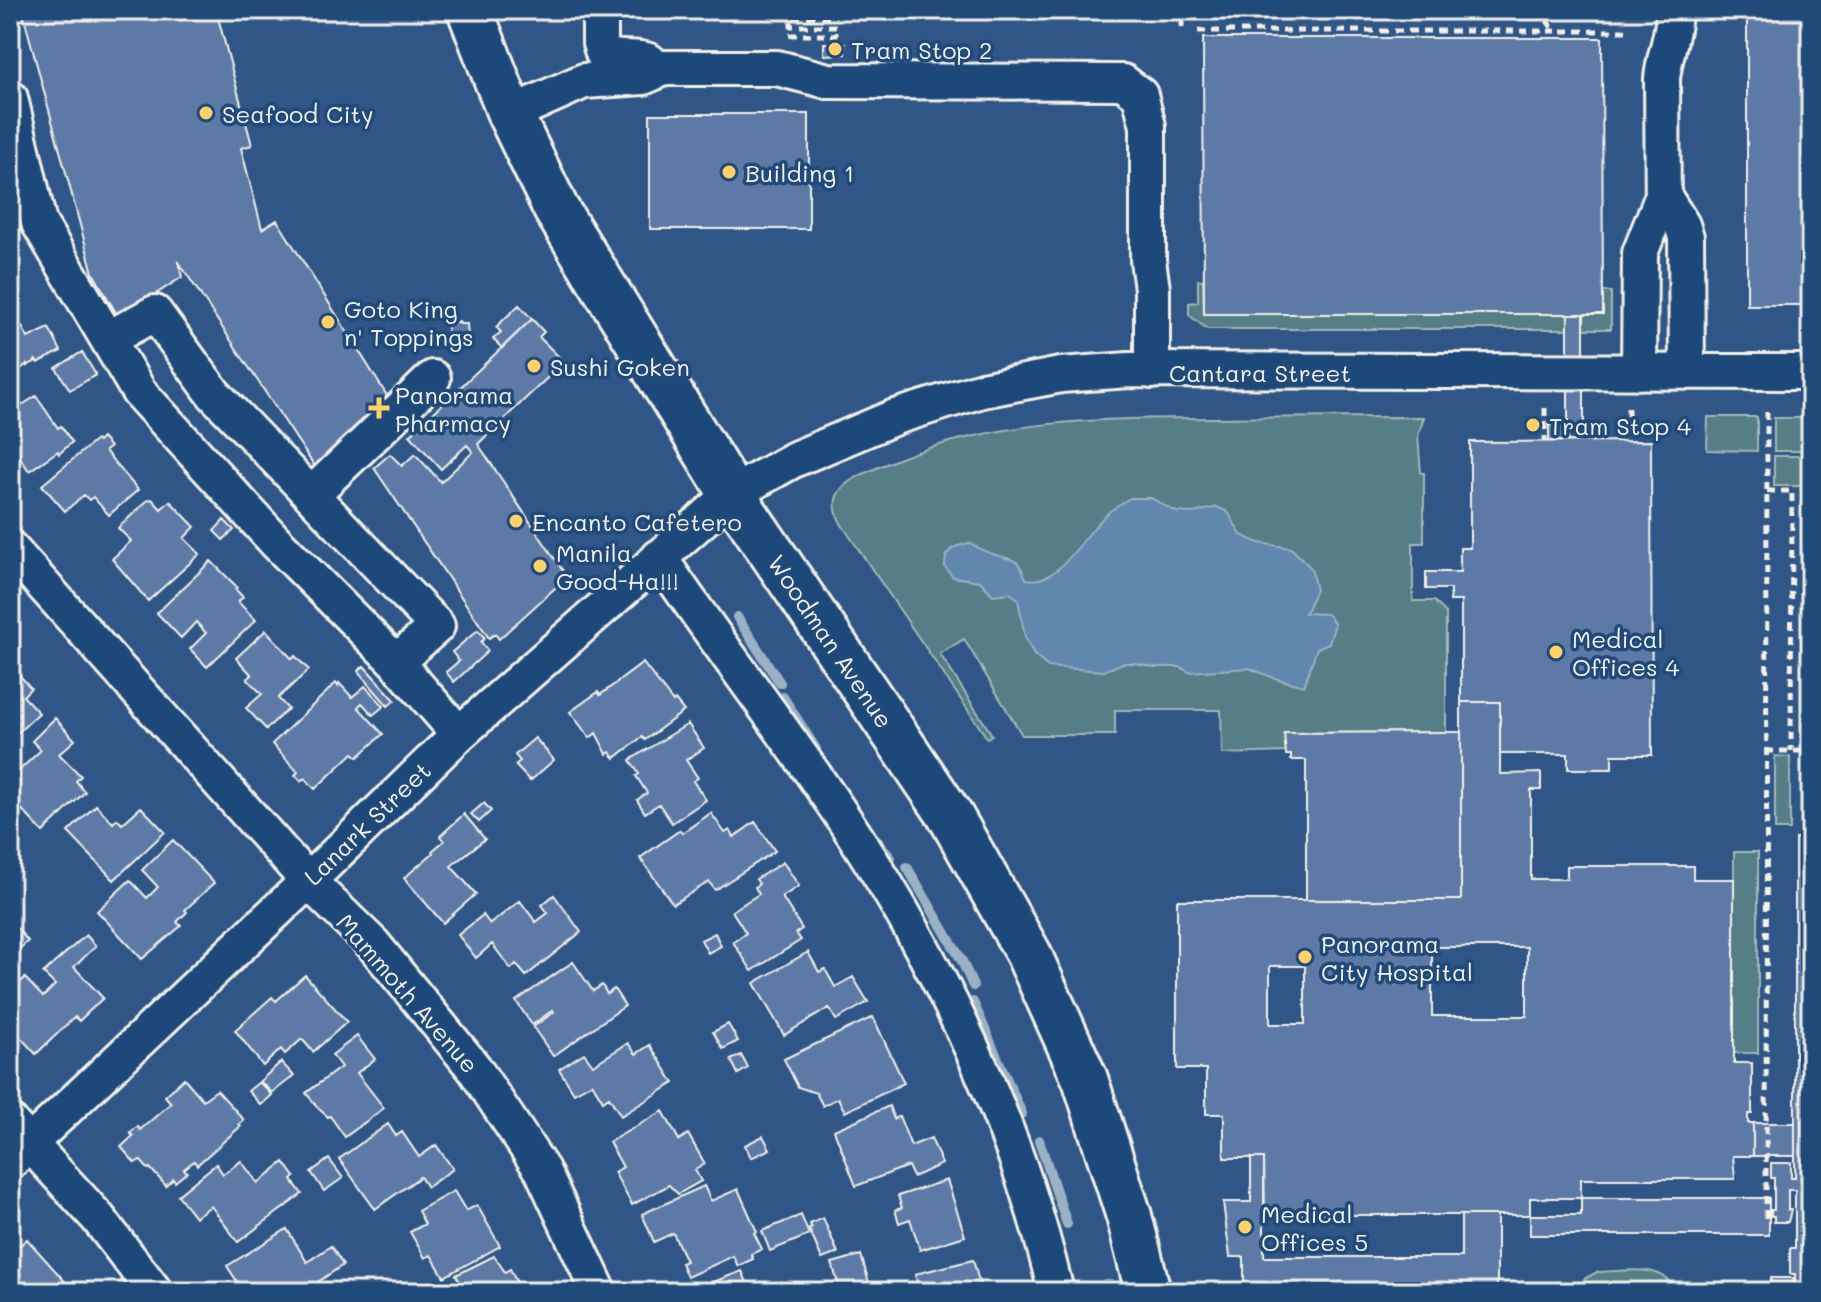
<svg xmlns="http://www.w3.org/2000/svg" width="1821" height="1302" font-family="Mali,sans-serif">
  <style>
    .green { fill: #547e86; stroke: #a4b8b7; stroke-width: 2 }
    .water { fill: #6087ad; stroke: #9bb1c5; stroke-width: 2 }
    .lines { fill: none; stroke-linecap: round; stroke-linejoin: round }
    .stream { stroke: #9bb1c5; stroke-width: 10 }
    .building { fill: #5d7aa7; stroke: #f4f1e8; stroke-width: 2; fill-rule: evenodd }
    .minor-casing { stroke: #f4f1e8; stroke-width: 40 }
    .major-casing { stroke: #f4f1e8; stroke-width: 50 }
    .path { stroke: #f4f1e8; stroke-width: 5; stroke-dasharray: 8 6; stroke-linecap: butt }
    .minor { stroke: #1f4a7a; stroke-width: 34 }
    .major { stroke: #1f4a7a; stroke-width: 44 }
    .poi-dot { fill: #ffd166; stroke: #1f4a7a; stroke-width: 3 }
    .labels { text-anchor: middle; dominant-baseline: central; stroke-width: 7; stroke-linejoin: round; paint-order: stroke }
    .poi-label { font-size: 24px; fill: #f4f1e8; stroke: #1f4a7a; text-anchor: start }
    .street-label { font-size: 24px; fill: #f4f1e8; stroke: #1f4a7a }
  </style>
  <rect width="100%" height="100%" fill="#2f5686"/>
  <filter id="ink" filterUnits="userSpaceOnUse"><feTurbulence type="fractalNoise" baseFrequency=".0125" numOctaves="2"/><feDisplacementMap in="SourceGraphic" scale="16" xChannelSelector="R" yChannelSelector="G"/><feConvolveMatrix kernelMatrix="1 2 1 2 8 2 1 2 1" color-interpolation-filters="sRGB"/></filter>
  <g filter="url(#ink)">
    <path class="green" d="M1198,280H1203L1204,314H1602L1603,292H1611V329H1207L1189,315V303L1198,302Z
      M1424,417L1418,436L1421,473H1424V543H1413V601H1434L1446,613V732L1285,733L1286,752L1222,754L1221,710H1115V735H1022L964,639L940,654L992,735L987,738L842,525C821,489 854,478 881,466C987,419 1103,418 1216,418C1285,417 1354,417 1424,417Z
      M1708,417H1757V451L1707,450Z
      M1774,418H1811V451H1774Z
      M1774,456H1811V486H1774Z
      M1775,756L1790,757V830H1775Z
      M1734,852H1758V1053H1734Z
      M1597,1272C1620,1272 1669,1261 1673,1292H1578L1584,1279Z"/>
    <path class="water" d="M1130,498H1151L1176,512L1194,513L1217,507L1228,512L1241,535L1259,543L1291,548L1311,568L1316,590L1305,613L1327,614L1335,624L1329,643L1317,648L1304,686L1274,678L1249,668L1189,672L1180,667H1154L1135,663H1123L1104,671L1048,667L1034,655L1025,637L1018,599L1010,593L993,595L980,581L953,577L945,567C945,549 953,546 970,543C977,547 985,552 993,554C1013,561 1018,556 1026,579C1060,587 1086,530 1109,512C1115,507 1123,502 1130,498Z"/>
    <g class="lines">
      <path class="stream" d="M737,617L780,683
        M783,697L816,749
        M876,839L891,858
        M907,867L962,961L973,986
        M973,1002L1022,1114
        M1039,1140L1067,1224"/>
    </g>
    <path class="building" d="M22,10H216L252,145L241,148L262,229L277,220L396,410L323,479L178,261L182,277L119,318L93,273Z
      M650,10H1034V16Z
      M1747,10H1811V305H1747Z
      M1203,38H1602L1603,314H1204Z
      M824,43H845V54L824,55Z
      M650,114H809V229H650Z
      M519,305L532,319L502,348L493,339L501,332L496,327Z
      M11,306L28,338L49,328L61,351L38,363L35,359L36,361L27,366V364L21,369L18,368L19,371L11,376Z
      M1568,314H1584V441H1568Z
      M532,319L544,332L539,337L564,362L478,444L567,577L499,639L495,634L489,638L374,468L390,454L402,466L415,454L441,482L473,452L467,445L441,469L410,435Z
      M459,321L460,324H467L468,337L448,339L447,326Z
      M82,352L96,375L70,390L56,368Z
      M36,396L58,428L61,426L72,442L59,454L58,451L29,471L10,442L15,437L10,430V413Z
      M1549,425H1599V441H1549Z
      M102,438L110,447L105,451L138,490L109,515L93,497L89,500L84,495L65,511L42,485L96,440L98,442Z
      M1651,441L1652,755H1612V769H1568V754H1500V702H1461V601H1450V589H1426V572H1460V548H1470V442Z
      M152,499L161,509L170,501L195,527L184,538L200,554L148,601L112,559L131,541L118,528L148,500Z
      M224,520L234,530L223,540L214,531Z
      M211,561L237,587L235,589L243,597L238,602L256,620L207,667L190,649L206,633L196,622L181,638L157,613Z
      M266,630L292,659L295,656L309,670L278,698L288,709L266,729L246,708L262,694L247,679L252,675L236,658Z
      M478,630L485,638L481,642L488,651L454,682L446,672L459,661L452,652Z
      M643,663L673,702L675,700L684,711L645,740L642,737L615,758L610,752L607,754L596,733L590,738L570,712L598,692L600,695Z
      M10,665L31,688L23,696L39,713L10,740Z
      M364,666L395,700L388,706L358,671Z
      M336,683L338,686L339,683L352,697L365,686L384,706L373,715L362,703L358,707L383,734L358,757L353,753L315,789L305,778L301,781L295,775L298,772L272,744Z
      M1461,702H1500V774L1541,773V790H1531V879H1567V866H1693V879H1734V1063H1752V1114H1748V1123H1753V1156H1733L1735,1179H1581V1215H1265L1264,1158H1224V1114H1206V1069H1177V900H1461ZM1432,947H1527V1016H1432ZM1270,966H1305V1024H1270Z
      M55,718L75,740L59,754L81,776L76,781L85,792L43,832L10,797V779L41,750L32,741Z
      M688,724L704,748L686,760L698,778L693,781L706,800L672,823L659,804L645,813L637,800L647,793L636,776L639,774L630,760Z
      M1446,732H1461V900H1306V760H1291V755H1286L1284,733Z
      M535,738L554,760L530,781L515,765L520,761L515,755Z
      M484,803L491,811L479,822L471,814Z
      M96,805L113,823L117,819L122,824L141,807L165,832L114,880L68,832Z
      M711,813L725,833L730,830L734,837L755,822L775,851L715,890L709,882L673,904L640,858L680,830L682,833Z
      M464,814L485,839L451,866L476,894L443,923L404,878L433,853L432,851L444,841L440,836Z
      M1795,839H1811V1292H1795V1274H1790V1248H1795V1190H1788V1210H1791L1788,1222H1774V1216H1771V1210H1774V1178H1771V1163H1791V1178H1795Z
      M173,840L214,883L185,910L187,912L177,922L181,926L142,959L97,911L130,880L147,898L158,887L142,870Z
      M783,862L799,886L782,897L802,929L796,933L801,940L752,971L733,942L746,933L732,911L759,894L755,887L759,884L756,879Z
      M554,895L581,932L526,976L516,964L511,969L492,944L476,958L458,935L483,915L490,924L520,901L536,922L548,913L542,905Z
      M14,925L28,941L10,958V927Z
      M715,933L721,946L708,953L701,940Z
      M86,935L96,946L74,967L103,998L79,1021L75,1017L36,1054L10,1026V992L25,978L43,997L55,985L43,973Z
      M808,952L819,972L825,969L835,987L853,977L868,1002L836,1020L829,1008L784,1035L754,983Z
      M573,962L593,991L602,985L607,994L614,989L625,1006L553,1056L533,1027L554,1012L553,1010L532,1025L516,1001Z
      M305,975L347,1022L313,1052L302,1039L285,1054L281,1049L263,1066L235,1030L272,997L276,1001Z
      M873,1017L904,1083L845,1112L838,1098L823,1106L816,1093L798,1087L784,1059Z
      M728,1024L738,1041L723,1049L713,1032Z
      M357,1036L375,1059L357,1073L384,1108L345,1137L330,1116L328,1117L319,1109L306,1093L341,1067L332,1055Z
      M628,1043L636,1054L650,1045L674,1083L621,1116L609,1097L603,1101L592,1083L574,1093L559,1069L584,1053L593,1065Z
      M741,1055L748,1068L738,1074L731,1060Z
      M281,1062L294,1076L272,1093L260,1081Z
      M184,1078L203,1100L217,1090L244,1120L239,1124L241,1126L197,1165L194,1161L184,1169L187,1172L175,1182L173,1179L166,1186L150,1168L148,1169L140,1160L135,1163L121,1147L133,1136L130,1133L138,1126L140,1130L171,1103L165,1096Z
      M259,1082L272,1095L261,1105L248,1091Z
      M889,1106L894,1119L899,1116L911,1146L931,1138L942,1164L913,1177L908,1166L856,1186L834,1130Z
      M663,1111L679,1140L688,1134L705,1164L695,1170L701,1181L678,1194L669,1185L632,1205L614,1172L623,1167L609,1142Z
      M1753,1123H1795V1156H1753Z
      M388,1124L396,1136L402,1132L419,1157L436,1145L453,1169L427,1187L420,1177L375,1209L339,1159Z
      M763,1136L770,1149L751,1158L745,1145Z
      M1251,1158H1264V1257H1461V1215H1497V1292H1244V1257H1230L1223,1202H1251Z
      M329,1159L343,1178L324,1191L311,1172Z
      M241,1161L258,1183L284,1162L295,1177L292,1180L302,1194L238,1242L211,1206L195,1217L178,1195L216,1164L223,1174Z
      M947,1180L965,1236L920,1250L910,1219L899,1223L895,1210L902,1208L898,1196Z
      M704,1186L711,1201L738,1189L757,1232L754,1233L762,1249L751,1254L753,1259L738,1266L733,1256L687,1277L681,1263L686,1261L673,1233L654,1242L642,1214Z
      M454,1191L466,1211L477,1205L500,1246L444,1277L431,1255L425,1258L410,1232L425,1224L418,1211Z
      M1530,1198H1769V1235H1530Z
      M801,1215L809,1235L770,1251L762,1231Z
      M823,1218L838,1253L822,1259L809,1229L812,1228L810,1224Z
      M287,1229L307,1262L331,1246L343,1265L303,1292H269L260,1283L249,1292H244L227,1266Z
      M27,1239L69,1286L62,1292H10V1254Z
      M861,1255L869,1283L840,1291L832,1263Z
      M494,1256L505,1272L510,1269L519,1287L513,1292H445L461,1284L456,1275Z
      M973,1260L982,1292H920L915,1274Z
      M742,1271L751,1292L774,1283L778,1292H707L705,1285Z
      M1771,1278H1793V1292H1771Z"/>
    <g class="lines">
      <defs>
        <path id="minor" d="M600,10V43L603,53C617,62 634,55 649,61
          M10,98L39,223L139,392L276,542L396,662L459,734
          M510,114L584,81L643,77L664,68H777L828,81L1123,82L1140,95L1148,126V260L1152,289V371
          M1663,216L1662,79C1664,55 1674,35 1674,10
          M108,339L155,313L214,394L437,626L396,662
          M1639,372L1640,253L1663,195L1682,225L1686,237L1687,372
          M311,495L433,378
          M10,548L308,881L373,944L474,1068L542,1170L599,1292
          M659,557C742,680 838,797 911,928C975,1043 1026,1163 1056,1292
          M10,1122L98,1218L155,1292
          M10,1162L308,881L459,734L732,494L795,459L895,417L982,390L1061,375L1129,370L1811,372"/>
        <path id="major" d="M470,10L510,114L556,209L732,494L951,817L1028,953L1085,1079L1129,1216L1148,1292"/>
      </defs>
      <use href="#minor" class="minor-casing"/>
      <use href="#major" class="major-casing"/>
      <path class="path" d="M1538,10L1555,31
        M1182,20V30
        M1198,31H1631
        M789,35H836V26H791V17H836
        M1545,408V441
        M1599,429H1628V407
        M1767,491H1792L1791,751
        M1766,751H1811
        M1766,1218L1767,408"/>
      <use href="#minor" class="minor"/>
      <use href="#major" class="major"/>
    </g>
  </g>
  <g class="poi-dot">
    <circle cx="835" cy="49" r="8"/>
    <circle cx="206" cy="113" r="8"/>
    <circle cx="729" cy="172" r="8"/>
    <circle cx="328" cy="322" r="8"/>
    <circle cx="534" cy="366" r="8"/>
    <path d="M375 396h8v8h8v8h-8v8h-8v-8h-8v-8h8z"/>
    <circle cx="1533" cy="425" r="8"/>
    <circle cx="516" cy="521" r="8"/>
    <circle cx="540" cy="566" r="8"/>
    <circle cx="1556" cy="652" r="8"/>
    <circle cx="1305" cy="957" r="8"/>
    <circle cx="1245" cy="1227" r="8"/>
  </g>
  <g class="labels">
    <g class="poi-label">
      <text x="851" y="49">Tram Stop 2</text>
      <text x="222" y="113">Seafood City</text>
      <text x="745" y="172">Building 1</text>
      <text x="344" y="308">Goto King<tspan x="344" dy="28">n' Toppings</tspan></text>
      <text x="550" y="366">Sushi Goken</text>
      <text x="395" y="394">Panorama<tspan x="395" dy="28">Pharmacy</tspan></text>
      <text x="1549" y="425">Tram Stop 4</text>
      <text x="532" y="521">Encanto Cafetero</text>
      <text x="556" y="552">Manila<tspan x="556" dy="28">Good-Ha!!!</tspan></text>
      <text x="1572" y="638">Medical<tspan x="1572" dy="28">Offices 4</tspan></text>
      <text x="1321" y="943">Panorama<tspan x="1321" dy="28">City Hospital</tspan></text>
      <text x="1261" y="1213">Medical<tspan x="1261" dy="28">Offices 5</tspan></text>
    </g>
    <g class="street-label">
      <text x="1260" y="372">Cantara Street</text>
      <text transform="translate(831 641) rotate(56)">Woodman Avenue</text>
      <text transform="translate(367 823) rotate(-44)">Lanark Street</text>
      <text transform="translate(408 993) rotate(49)">Mammoth Avenue</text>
    </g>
  </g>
  <rect width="1821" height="1302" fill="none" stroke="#1f4a7a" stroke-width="40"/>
  <rect x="20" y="20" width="1781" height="1262" fill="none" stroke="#f4f1e8" stroke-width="3" filter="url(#ink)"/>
</svg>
